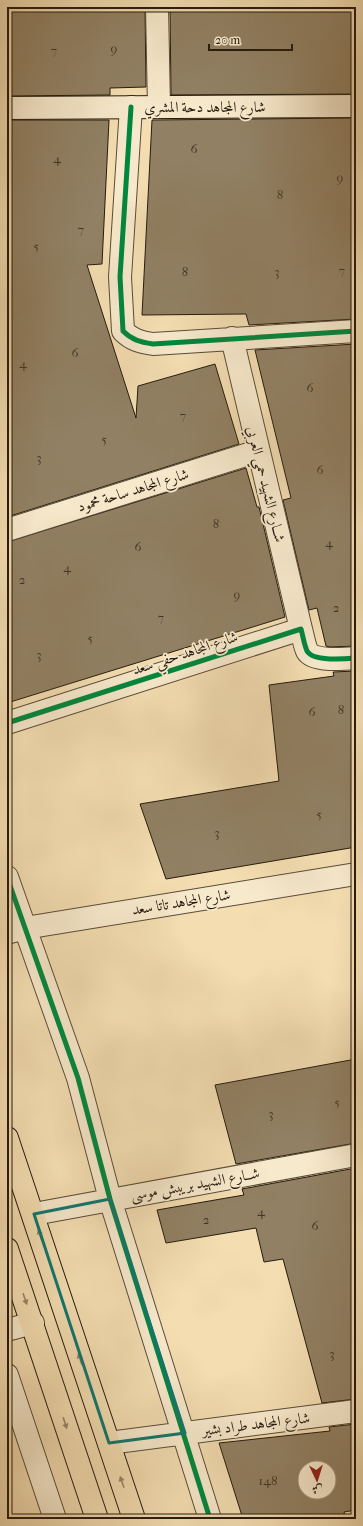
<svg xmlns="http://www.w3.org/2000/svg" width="363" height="1526" font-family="'IM FELL French Canon',Amiri,serif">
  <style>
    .building { fill: #918063; stroke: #261b0f; fill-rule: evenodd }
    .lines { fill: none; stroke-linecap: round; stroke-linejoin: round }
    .street-casing { stroke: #594c38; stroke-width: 24 }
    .secondary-casing { stroke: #261b0f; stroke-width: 24 }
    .highway-casing { stroke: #261b0f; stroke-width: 24 }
    .street { stroke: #f7e9cc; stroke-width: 22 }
    .secondary { stroke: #f7e9cc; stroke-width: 22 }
    .highway { stroke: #f3ddb1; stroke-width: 22 }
    .cycleway-casing { stroke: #f7e9cc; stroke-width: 8 }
    .cycleway { stroke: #00873e; stroke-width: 5 }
    .oneway { fill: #978668 }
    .marked { fill: none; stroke: #0f766e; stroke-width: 3; stroke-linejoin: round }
    .labels { text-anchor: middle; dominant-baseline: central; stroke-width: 3.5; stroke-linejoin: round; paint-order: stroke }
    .number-label { font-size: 13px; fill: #413424 }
    .street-label { font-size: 15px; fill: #261b0f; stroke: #f7e9cc }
  </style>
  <rect width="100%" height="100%" fill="#f3ddb1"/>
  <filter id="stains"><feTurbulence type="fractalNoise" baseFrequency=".005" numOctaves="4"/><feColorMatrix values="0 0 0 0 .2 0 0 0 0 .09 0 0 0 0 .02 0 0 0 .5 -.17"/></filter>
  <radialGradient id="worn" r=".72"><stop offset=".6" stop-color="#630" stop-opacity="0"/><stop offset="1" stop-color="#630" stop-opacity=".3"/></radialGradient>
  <path class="building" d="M7,7H145L146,87L110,88V95L7,96Z
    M170,7H356V94L171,95Z
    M356,118V319L249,325L246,314L142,315L152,120Z
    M7,120H109L102,264L87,265L136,418L138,386L215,364L239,444L7,517Z
    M356,344V646L330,647L326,646L317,608L309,610L283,500L291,498L255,350Z
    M246,468L257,507H259L285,617L7,703V542Z
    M356,671V847L166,879L140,804L279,781L269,685L334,676L333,672Z
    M356,1059V1143L236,1164L215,1085Z
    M356,1168V1399L322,1403L283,1259L264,1262L256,1228L166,1243L157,1210L244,1195L242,1189Z
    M356,1424V1510L344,1512L346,1519H243L219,1443L330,1431L329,1427ZM305,1468H329V1492H305Z"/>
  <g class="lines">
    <defs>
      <path id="street" d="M157,7L159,107
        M131,107L120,277L123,331C132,340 140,342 153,344L356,331
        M232,338L301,629
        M7,530L258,451
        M7,723L301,629C303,636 304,644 307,651C313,662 345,659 356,658
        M7,877L78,1078L110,1199L210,1519
        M7,933L25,928L356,874
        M34,1214L356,1155
        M7,1330L33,1323
        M7,1375L55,1519
        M109,1443L356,1411"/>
      <path id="secondary" d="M7,108L356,106"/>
      <path id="highway" d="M7,1138L134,1519
        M7,1249L97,1519"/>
    </defs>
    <use href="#street" class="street-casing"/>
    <use href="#secondary" class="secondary-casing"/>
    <use href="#highway" class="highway-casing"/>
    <use href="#street" class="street"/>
    <use href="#secondary" class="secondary"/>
    <use href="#highway" class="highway"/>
    <defs>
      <path id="cycleway" d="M131,107L120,277L123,331C132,340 140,342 153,344L356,331
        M7,723L301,629C303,636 304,644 307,651C313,662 345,659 356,658
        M7,877L78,1078L110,1199L210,1519"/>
    </defs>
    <use href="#cycleway" class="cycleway-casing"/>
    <use href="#cycleway" class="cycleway"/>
  </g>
  <defs><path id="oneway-solid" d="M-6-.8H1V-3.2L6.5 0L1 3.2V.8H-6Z"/></defs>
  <g class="oneway">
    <use href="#oneway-solid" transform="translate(40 1235) rotate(-108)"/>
    <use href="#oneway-solid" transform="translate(25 1299) rotate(71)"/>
    <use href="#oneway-solid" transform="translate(80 1359) rotate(-108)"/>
    <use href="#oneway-solid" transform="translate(65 1423) rotate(72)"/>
    <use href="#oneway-solid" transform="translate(122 1482) rotate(-109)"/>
  </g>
  <path class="marked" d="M110,1199L185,1433L109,1443L34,1214Z"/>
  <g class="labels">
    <g class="number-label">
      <text x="114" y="48">9</text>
      <text x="54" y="50">7</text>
      <text x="194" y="148">6</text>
      <text x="57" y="158">4</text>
      <text x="340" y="177">9</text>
      <text x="280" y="194">8</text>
      <text x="81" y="229">7</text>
      <text x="36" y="246">5</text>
      <text x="342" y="270">7</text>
      <text x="185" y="271">8</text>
      <text x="277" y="271">3</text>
      <text x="75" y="352">6</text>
      <text x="23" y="363">4</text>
      <text x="310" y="387">6</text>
      <text x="183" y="415">7</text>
      <text x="104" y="439">5</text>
      <text x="39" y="457">3</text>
      <text x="320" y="469">6</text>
      <text x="216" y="523">8</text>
      <text x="329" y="542">4</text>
      <text x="138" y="546">6</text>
      <text x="67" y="567">4</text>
      <text x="22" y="579">2</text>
      <text x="237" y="594">9</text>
      <text x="336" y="607">2</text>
      <text x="161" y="617">7</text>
      <text x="90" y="638">5</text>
      <text x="39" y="654">3</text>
      <text x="341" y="709">8</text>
      <text x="312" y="711">6</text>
      <text x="319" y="814">5</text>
      <text x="217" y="832">3</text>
      <text x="337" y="1102">5</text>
      <text x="271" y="1113">3</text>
      <text x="261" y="1211">4</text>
      <text x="206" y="1219">2</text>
      <text x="315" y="1225">6</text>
      <text x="332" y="1353">3</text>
      <text x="268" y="1480">148</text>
    </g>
    <g class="street-label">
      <text x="205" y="107">شارع المجاهد دحة المشري</text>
      <text transform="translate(266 484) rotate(76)">شــارع الشهيد حمي العربي</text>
      <text transform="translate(133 490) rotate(-17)">شارع المجاهد ساحة محمود</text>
      <text transform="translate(185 653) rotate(-18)">شارع المجاهد حفي سعد</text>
      <text transform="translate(181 902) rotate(-9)">شارع المجاهد تاتا سعد</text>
      <text transform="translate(195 1184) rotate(-10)">شــارع الشهيد بريبش موسى</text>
      <text transform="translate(256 1424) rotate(-7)">شارع المجاهد طراد بشير</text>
    </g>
  </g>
  <rect width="363" height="1526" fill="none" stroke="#f3ddb1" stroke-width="24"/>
  <rect x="8" y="8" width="347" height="1510" fill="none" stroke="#261b0f" stroke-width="2"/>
  <rect x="12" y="12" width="339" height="1502" fill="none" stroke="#261b0f"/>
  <g transform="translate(317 1480) rotate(176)"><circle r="19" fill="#f7e9cc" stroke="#a39780"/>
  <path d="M0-3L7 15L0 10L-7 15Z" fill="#8f2418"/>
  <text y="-6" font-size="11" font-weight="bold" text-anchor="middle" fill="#261b0f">ش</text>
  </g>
  <path d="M209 44v6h83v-6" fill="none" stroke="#261b0f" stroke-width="2"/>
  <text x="215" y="44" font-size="12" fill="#261b0f" stroke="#f7e9cc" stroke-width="3" paint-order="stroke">20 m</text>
  <rect width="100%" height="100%" filter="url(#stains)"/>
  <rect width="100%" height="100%" fill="url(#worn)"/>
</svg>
